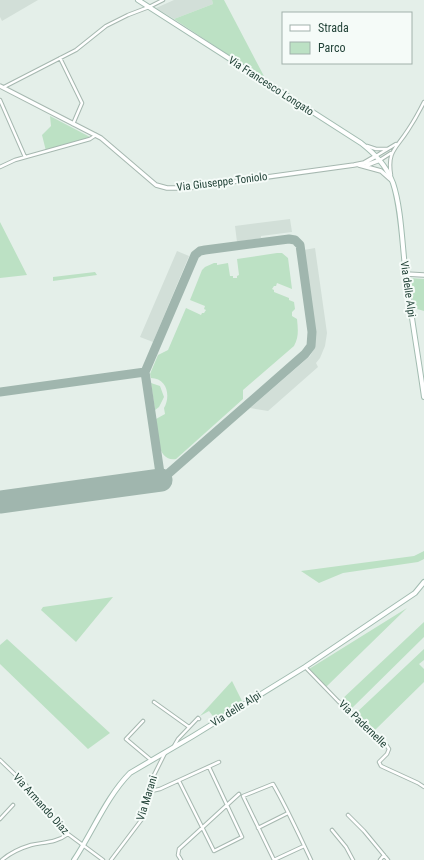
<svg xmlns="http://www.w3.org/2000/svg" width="424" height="860" font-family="'Roboto Condensed',sans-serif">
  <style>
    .built { fill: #d2dfd8 }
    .green { fill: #bce1c4 }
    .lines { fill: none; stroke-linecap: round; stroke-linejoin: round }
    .taxiway { stroke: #a0b6ae; stroke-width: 9 }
    .runway { stroke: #a0b6ae; stroke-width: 23 }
    .minor-casing { stroke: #a6b8b0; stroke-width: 4.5 }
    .tertiary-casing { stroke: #a6b8b0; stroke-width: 5.5 }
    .secondary-casing { stroke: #a2bcb1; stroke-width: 6 }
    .minor { stroke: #fff; stroke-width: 2.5 }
    .tertiary { stroke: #fff; stroke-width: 3.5 }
    .secondary { stroke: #fff; stroke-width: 4 }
    .labels { text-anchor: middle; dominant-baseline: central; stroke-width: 4; stroke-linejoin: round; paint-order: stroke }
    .street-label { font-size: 11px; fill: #224338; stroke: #f5fbf8 }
  </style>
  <rect width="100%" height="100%" fill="#e4efe9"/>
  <path class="built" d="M0,0H38L2,21L0,17Z
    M174,0H212L213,4L174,19L156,8Z
    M290,219L292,232L261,236V238L237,242L235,226Z
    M315,248L327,333L325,346L320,358L316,363L318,367L268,411L250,408L310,356L314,349L315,331L304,250Z
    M177,251L189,256L153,342L140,337Z"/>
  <path class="green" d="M212,0H224L266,80L174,19L213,4Z
    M50,116L92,138L46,151L42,135L51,126Z
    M0,222L27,275L0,278Z
    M277,253H282L288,258L292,289L277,283L276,286H274L272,289L274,290V292L289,298V300L294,302L295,309L292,312V316L297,319C298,329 299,337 294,346L243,390V399L176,459C156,462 158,432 156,419L165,414L164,408C171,396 167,378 151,378L150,374L158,355L168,350L186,308L201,315L202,313H204L206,310L204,309L205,306L190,300L202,270L205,267L214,263H217V265L228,263L230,276H233V278H237V276L239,275L237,259Z
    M95,272L97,275L53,281V277Z
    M410,278L424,279V311L414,308Z
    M151,383L160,386L164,397L159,407L155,410Z
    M424,551V559L418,562L343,573L319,583L301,571L414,556Z
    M113,597L76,642L41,610L43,607Z
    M407,608L326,687L309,669Z
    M424,622V637L350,710L340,701Z
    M7,639L110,733L88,749L0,664V645Z
    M424,649V660L419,664L424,669V682L374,731L355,714Z
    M232,681L243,703L215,719L209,711L200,716Z"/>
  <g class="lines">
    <path class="taxiway" d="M145,372L195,255L200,251L205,250L289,239L295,240L300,245L312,332L311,346L305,354L161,480
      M0,392L145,372L161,480"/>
    <path class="runway" d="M0,502L161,480"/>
    <defs>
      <path id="minor" d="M60,58L82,103L73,124
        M4,87L76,50L106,26L128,15L149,7L163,0
        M0,100L25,157
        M367,146L376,149H387
        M376,156L396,144
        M380,160L391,153
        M0,167L15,160L90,139L96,135
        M391,175C387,151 396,149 408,130C414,121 419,112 424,102
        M305,667L338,701L385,743L389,749L387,754L379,762L381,766L418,783L424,787
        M154,702L189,727
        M143,721L126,739L151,760
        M174,746L178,739L198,718L199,719
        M0,760L25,784L42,806L68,834L103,860
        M179,781L214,851L242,837L209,767
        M147,792L160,789L219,762
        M348,815L364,831L388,860
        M0,819L13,805
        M258,828L288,813
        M332,830L346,847L353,860
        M304,846L274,860L243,796L273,784C287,808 299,835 311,860
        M2,860C10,853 21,848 31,845C44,842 56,843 68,834
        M111,860L142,819L147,792L154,775L165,753
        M181,860L178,855L179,849L239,794
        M380,860L384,855"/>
      <path id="tertiary" d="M0,86L101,138L156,185L167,188H188L354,165L364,163L376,156
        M359,165L381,171L390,179
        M367,165L380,160
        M406,274L424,275"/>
      <path id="secondary" d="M138,0L361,143C375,154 386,165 393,183C401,207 402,241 405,267C410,310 418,354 424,397
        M74,860C92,833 107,796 130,773L193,736L305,667L415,593L424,582"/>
    </defs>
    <use href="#minor" class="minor-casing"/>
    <use href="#tertiary" class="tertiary-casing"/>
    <use href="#secondary" class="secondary-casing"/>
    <use href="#minor" class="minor"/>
    <use href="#tertiary" class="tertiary"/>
    <use href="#secondary" class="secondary"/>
  </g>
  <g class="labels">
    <g class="street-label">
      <text transform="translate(271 86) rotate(33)">Via Francesco Longato</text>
      <text transform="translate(222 182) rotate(-7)">Via Giuseppe Toniolo</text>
      <text transform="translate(408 289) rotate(82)">Via delle Alpi</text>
      <text transform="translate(236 709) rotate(-32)">Via delle Alpi</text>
      <text transform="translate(363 724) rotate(44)">Via Padernelle</text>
      <text transform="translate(147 798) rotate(-73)">Via Marani</text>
      <text transform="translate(41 804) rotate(48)">Via Armando Diaz</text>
    </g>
  </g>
  <rect x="282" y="12" width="130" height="52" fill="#f5fbf8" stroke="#a1b1ab"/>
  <rect x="290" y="25" width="20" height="6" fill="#ffffff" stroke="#a1b1ab"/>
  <text x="318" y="32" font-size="12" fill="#224338">Strada</text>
  <rect x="290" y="42" width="20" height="12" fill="#bce1c4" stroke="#a1b1ab"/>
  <text x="318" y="52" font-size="12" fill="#224338">Parco</text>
</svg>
